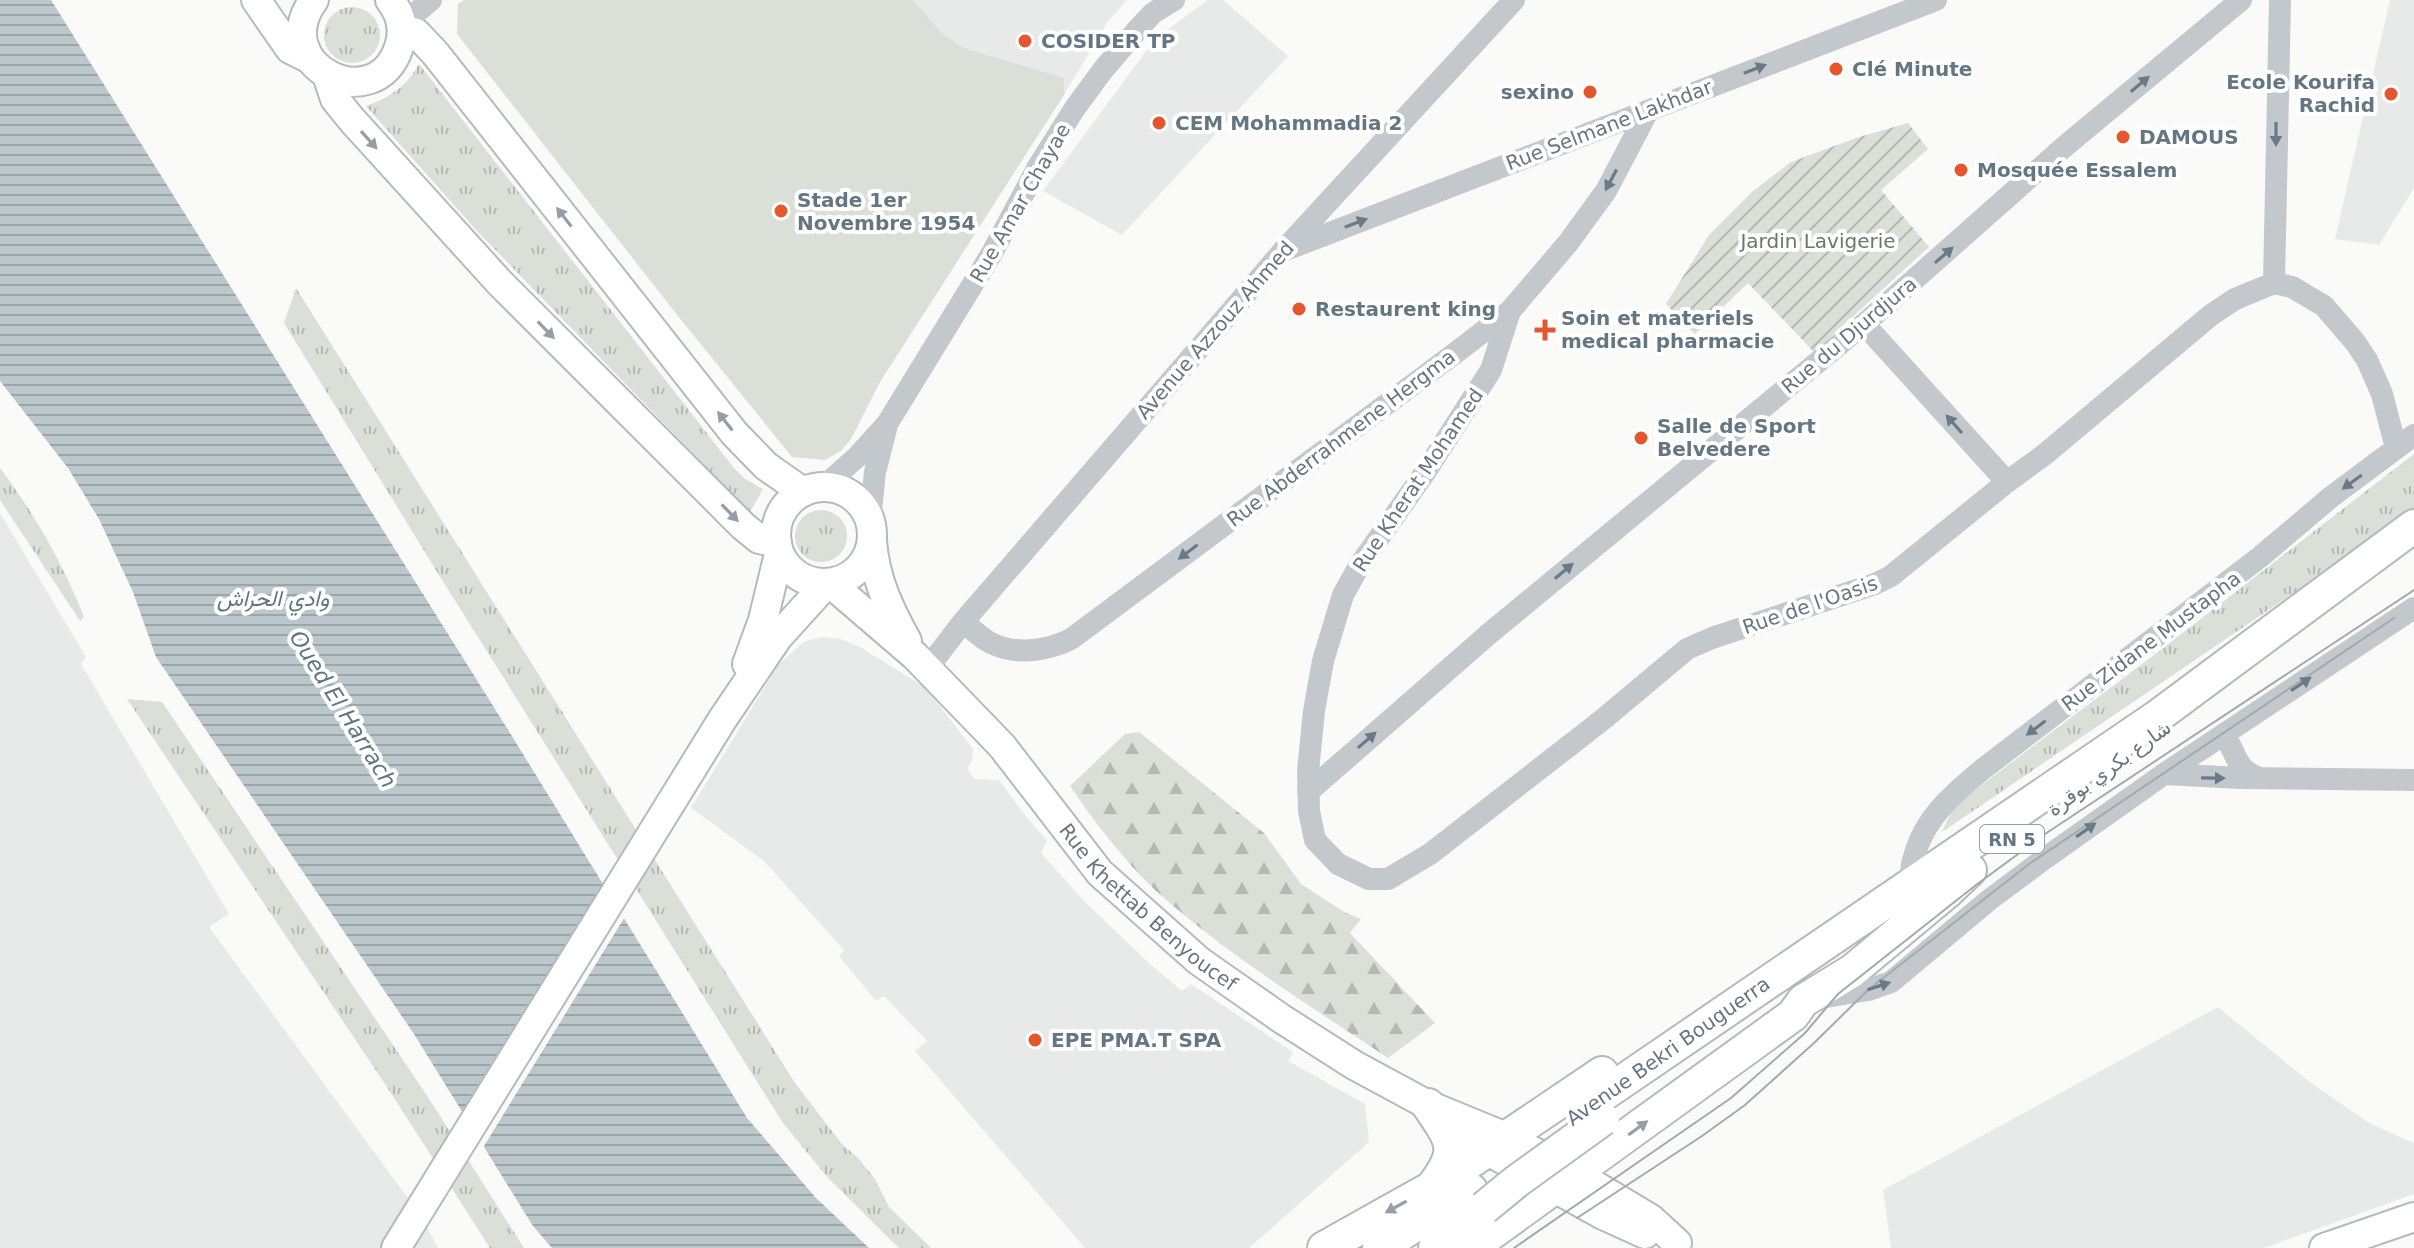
<svg xmlns="http://www.w3.org/2000/svg" width="2414" height="1248" font-family="'DejaVu Sans',Vazirmatn,sans-serif">
  <style>
    .built { fill: #e8e9e9 }
    .grass { fill: url(#grass-tufts) }
    .forest { fill: url(#forest-firs) }
    .park { fill: #dadfd7 }
    .garden { fill: url(#garden-furrows) }
    .water { fill: url(#water-rules) }
    .pier { fill: #fafaf8 }
    .lines { fill: none; stroke-linecap: round; stroke-linejoin: round }
    .major-casing { stroke: #b5babe; stroke-width: 32 }
    .highway-casing { stroke: #b4b9bd; stroke-width: 36 }
    .minor { stroke: #c3c8cc; stroke-width: 22 }
    .major { stroke: #fff; stroke-width: 28 }
    .highway { stroke: #fff; stroke-width: 32 }
    .tram { stroke: #a2aab0; stroke-width: 2 }
    .highway-bridge-casing { stroke: #b4b9bd; stroke-width: 36; stroke-linecap: butt }
    .highway-bridge { stroke: #fff; stroke-width: 32 }
    .oneway { fill: #6a7a87 }
    .oneway2 { fill: #939fa8 }
    .poi-dot { fill: #e4572e; stroke: #fff; stroke-width: 3 }
    .labels { text-anchor: middle; dominant-baseline: central; stroke-width: 8; stroke-linejoin: round; paint-order: stroke }
    .shield { fill: #fff; stroke: #939fa8; stroke-width: 2 }
    .shield-label { font-size: 18px; font-weight: bold; fill: #657683 }
    .poi-label { font-size: 20px; font-weight: bold; fill: #657683; stroke: #fff; text-anchor: start }
    .street-label { font-size: 20px; fill: #657683; stroke: #fff }
    .park-label { font-size: 20px; fill: #687a64; stroke: #fff }
    .water-label { font-size: 22px; font-style: italic; fill: #60757c; stroke: #fff }
  </style>
  <defs>
    <pattern id="grass-tufts" width="24" height="20" patternUnits="userSpaceOnUse" patternTransform="scale(2)"><rect width="24" height="20" fill="#dadfd7"/><path d="M3 7l-1-3M5 7V3M7 7l1-3M15 17l-1-3M17 17v-4M19 17l1-3" fill="none" stroke="#b4b9b4"/></pattern>
    <pattern id="forest-firs" width="22" height="20" patternUnits="userSpaceOnUse" patternTransform="scale(2)"><rect width="22" height="20" fill="#dadfd7"/><path d="M5 1l3.5 6h-7zM16 11l3.5 6h-7z" fill="#b4b9b4"/></pattern>
    <pattern id="garden-furrows" width="10" height="10" patternUnits="userSpaceOnUse" patternTransform="scale(2)"><rect width="10" height="10" fill="#dadfd7"/><path d="M-1 1l2-2M0 10L10 0M9 11l2-2" fill="none" stroke="#b4b9b4"/></pattern>
    <pattern id="water-rules" width="6" height="5" patternUnits="userSpaceOnUse" patternTransform="scale(2)"><rect width="6" height="5" fill="#bbc7cb"/><path d="M0 2.5h6" fill="none" stroke="#9ca6aa"/></pattern>
  </defs>
  <rect width="100%" height="100%" fill="#fafaf8"/>
  <path class="built" d="M913,0H1127L1108,21L1064,95L1063,78L964,48L943,34Z
    M1208,0H1223L1288,56L1122,235L1043,191L1155,39Z
    M2390,0H2414V188L2379,245L2335,239Z
    M0,513L86,657L81,664L229,914L209,927L421,1216L438,1248H0Z
    M823,637L841,639L860,647L926,688L973,749L972,761L967,769L974,779L999,780L1027,818L1047,840L1041,853L1083,900L1151,965L1182,991L1191,984L1293,1052L1288,1061L1365,1104L1369,1142L1249,1248H1085L915,1051L927,1041L884,996L876,1001L839,956L844,950L764,861L691,808L778,665L805,641Z
    M2218,1007L2307,1080L2369,1123L2414,1143V1194L2264,1248H1891L1883,1190Z"/>
  <path class="grass" d="M324 35a28 28 0 1 1 56 0a28 28 0 1 1-56 0Z
    M419,64L734,468L745,479L763,489L750,512L477,231L366,106C391,97 406,87 419,64Z
    M296,288L795,1083L842,1144L858,1158L875,1179L889,1207L931,1248H899L828,1178L783,1123L439,575L284,323Z
    M2414,454V511L1942,832L1954,806L2158,652Z
    M0,468C36,516 62,562 84,617L80,621L0,500Z
    M795 536a26 26 0 1 1 52 0a26 26 0 1 1-52 0Z
    M127,699L162,702L430,1100L524,1248H490L389,1090Z"/>
  <path class="forest" d="M1139,732L1264,833L1301,884L1344,912L1361,919L1350,933L1435,1023L1388,1058C1309,1005 1226,954 1155,890C1123,859 1095,823 1070,786L1125,734Z"/>
  <path class="park" d="M464,0H913L943,34L964,48L1064,78V95L880,382L851,439L841,451L825,460L792,457L674,311L457,34L458,4Z"/>
  <path class="garden" d="M1908,123L1928,149L1881,190L1929,247L1814,352L1748,283L1695,334L1666,304L1709,235L1753,191L1791,162L1856,138Z"/>
  <path class="water" d="M0,0H51L510,733L747,1118L816,1198L869,1248H552L533,1226L414,1034L156,657L133,592L99,519L68,468L0,381Z"/>
  <path class="pier" d="M605,882L626,915L481,1151L460,1115Z"/>
  <g class="lines">
    <defs>
      <g id="major">
        <path d="M256,0L290,49L310,59"/>
        <path d="M314,0C266,65 375,120 399,47C405,30 401,14 390,0"/>
        <path d="M402,29L416,33L435,53L734,433L766,466L803,492"/>
        <path d="M327,75L335,99L352,120L500,283L743,526L759,539L777,543"/>
        <circle cx="824" cy="535" r="48"/>
        <path d="M872,541C875,579 889,609 907,641"/>
        <path id="s1" d="M830,583L915,656L1002,746L1100,873L1199,961L1282,1019L1354,1065L1428,1105L1506,1137L1576,1174L1651,1219L1677,1243"/>
        <path d="M747,664L763,620L779,554"/>
        <path d="M1470,1141L1603,1215L1645,1234"/>
        <path d="M396,1248L722,720L778,637L827,583"/>
        <path d="M2324,1248L2414,1217"/>
      </g>
      <path id="highway" d="M1428,1105C1452,1141 1461,1149 1433,1186
        M1588,1105L2158,716L2414,526
        M1324,1248L1433,1187L1602,1073
        M1379,1248L1471,1190
        M1435,1248L1484,1208
        M1471,1248L1793,1015L1803,1001L1852,971L1947,892L1970,870"/>
    </defs>
    <use href="#major" class="major-casing"/>
    <use href="#highway" class="highway-casing"/>
    <path class="minor" d="M402,25L431,0
      M1288,249L1936,0
      M2274,283L2280,0
      M1510,311L1491,370L1424,474L1359,566L1343,595L1323,661L1314,711L1308,771L1309,811L1315,840L1338,864L1369,879H1388L1430,854L1601,721L1687,649L1712,638L1875,584L1891,576L2007,482L2044,455L2211,315L2235,299L2274,283L2292,287L2324,306L2355,342L2367,360L2382,394L2396,448
      M1864,324L2007,482
      M823,487L857,457L887,424L992,253L1039,165L1075,108L1103,70L1138,29L1153,13L1174,0
      M870,520L875,472L886,429
      M963,622C972,629 980,637 989,642C1014,656 1047,651 1071,639L1458,351L1510,311L1568,243L1606,191L1648,111
      M927,669L963,622L1283,251L1514,0
      M2224,736C2238,753 2234,770 2260,778
      M2164,774L2240,778L2414,780
      M1308,792L1490,633L1864,324L2064,147L2241,0
      M1914,882C1910,873 1911,866 1914,857C1924,818 1953,794 1983,769L2260,557L2331,497L2414,435
      M1820,998L1868,990L1891,982L1989,900L2044,859L2164,774L2414,608"/>
    <use href="#major" class="major"/>
    <use href="#highway" class="highway"/>
    <path class="tram" d="M1577,1218L1702,1136L1745,1105L1814,1043L1868,990L2029,864L2394,618
      M1514,1248L1731,1098L1805,1033L1838,994L1976,885L2048,832L2414,590"/>
    <defs>
      <path id="highway-bridge" d="M1484,1208L1517,1181L1603,1119"/>
    </defs>
    <use href="#highway-bridge" class="highway-bridge-casing"/>
    <use href="#highway-bridge" class="highway-bridge"/>
  </g>
  <defs><path id="oneway-solid" d="M-6-.8H1V-3.2L6.5 0L1 3.2V.8H-6Z" transform="scale(2)"/></defs>
  <g class="oneway">
    <use href="#oneway-solid" transform="translate(1755 69) rotate(-21)"/>
    <use href="#oneway-solid" transform="translate(2140 84) rotate(-40)"/>
    <use href="#oneway-solid" transform="translate(2276 134) rotate(90)"/>
    <use href="#oneway-solid" transform="translate(1611 180) rotate(118)"/>
    <use href="#oneway-solid" transform="translate(1356 223) rotate(-21)"/>
    <use href="#oneway-solid" transform="translate(1944 255) rotate(-41)"/>
    <use href="#oneway-solid" transform="translate(1954 424) rotate(-131)"/>
    <use href="#oneway-solid" transform="translate(2352 482) rotate(144)"/>
    <use href="#oneway-solid" transform="translate(1188 552) rotate(143)"/>
    <use href="#oneway-solid" transform="translate(1564 571) rotate(-40)"/>
    <use href="#oneway-solid" transform="translate(2301 684) rotate(-34)"/>
    <use href="#oneway-solid" transform="translate(2036 728) rotate(143)"/>
    <use href="#oneway-solid" transform="translate(1367 740) rotate(-41)"/>
    <use href="#oneway-solid" transform="translate(2213 778) rotate(1)"/>
    <use href="#oneway-solid" transform="translate(2086 830) rotate(-35)"/>
    <use href="#oneway-solid" transform="translate(1879 986) rotate(-18)"/>
  </g>
  <g class="oneway2">
    <use href="#oneway-solid" transform="translate(369 140) rotate(48)"/>
    <use href="#oneway-solid" transform="translate(564 217) rotate(-128)"/>
    <use href="#oneway-solid" transform="translate(546 330) rotate(46)"/>
    <use href="#oneway-solid" transform="translate(725 421) rotate(-128)"/>
    <use href="#oneway-solid" transform="translate(730 513) rotate(46)"/>
    <use href="#oneway-solid" transform="translate(1638 1128) rotate(-36)"/>
    <use href="#oneway-solid" transform="translate(1396 1207) rotate(151)"/>
  </g>
  <g class="poi-dot">
    <circle cx="1025" cy="41" r="8"/>
    <circle cx="1836" cy="69" r="8"/>
    <circle cx="1590" cy="92" r="8"/>
    <circle cx="2391" cy="94" r="8"/>
    <circle cx="1159" cy="123" r="8"/>
    <circle cx="2123" cy="137" r="8"/>
    <circle cx="1961" cy="170" r="8"/>
    <circle cx="781" cy="211" r="8"/>
    <circle cx="1299" cy="309" r="8"/>
    <path d="M1541 318h8v8h8v8h-8v8h-8v-8h-8v-8h8z"/>
    <circle cx="1641" cy="438" r="8"/>
    <circle cx="1035" cy="1040" r="8"/>
  </g>
  <g class="labels">
    <rect class="shield" x="1980" y="825" width="64" height="28" rx="6"/>
    <g class="shield-label">
      <text x="2012" y="839">RN 5</text>
    </g>
    <g class="poi-label">
      <text x="1041" y="41">COSIDER TP</text>
      <text x="1852" y="69">Clé Minute</text>
      <text x="2375" y="82" text-anchor="end">Ecole Kourifa<tspan x="2375" dy="23">Rachid</tspan></text>
      <text x="1574" y="92" text-anchor="end">sexino</text>
      <text x="1175" y="123">CEM Mohammadia 2</text>
      <text x="2139" y="137">DAMOUS</text>
      <text x="1977" y="170">Mosquée Essalem</text>
      <text x="797" y="200">Stade 1er<tspan x="797" dy="23">Novembre 1954</tspan></text>
      <text x="1315" y="309">Restaurent king</text>
      <text x="1561" y="318">Soin et materiels<tspan x="1561" dy="23">medical pharmacie</tspan></text>
      <text x="1657" y="426">Salle de Sport<tspan x="1657" dy="23">Belvedere</tspan></text>
      <text x="1051" y="1040">EPE PMA.T SPA</text>
    </g>
    <g class="street-label">
      <text transform="translate(1609 125) rotate(-21)">Rue Selmane Lakhdar</text>
      <text transform="translate(1020 203) rotate(-60)">Rue Amar Chayae</text>
      <text transform="translate(1215 330) rotate(-49)">Avenue Azzouz Ahmed</text>
      <text transform="translate(1849 335) rotate(-40)">Rue du Djurdjura</text>
      <text transform="translate(1341 438) rotate(-37)">Rue Abderrahmene Hergma</text>
      <text transform="translate(1418 480) rotate(-56)">Rue Kherat Mohamed</text>
      <text transform="translate(1810 605) rotate(-19)">Rue de l'Oasis</text>
      <text transform="translate(2151 641) rotate(-37)">Rue Zidane Mustapha</text>
      <text transform="translate(2109 768) rotate(-36)">شارع بكري بوقرة</text>
      <text stroke="none"><textPath href="#s1" startOffset="456">Rue Khettab Benyoucef</textPath></text>
      <text transform="translate(1668 1051) rotate(-35)">Avenue Bekri Bouguerra</text>
    </g>
    <g class="park-label">
      <text x="1818" y="241">Jardin Lavigerie</text>
    </g>
    <g class="water-label">
      <text x="273" y="598">وادي الحراش</text>
      <text transform="translate(343 709) rotate(58)">Oued El Harrach</text>
    </g>
  </g>
</svg>
